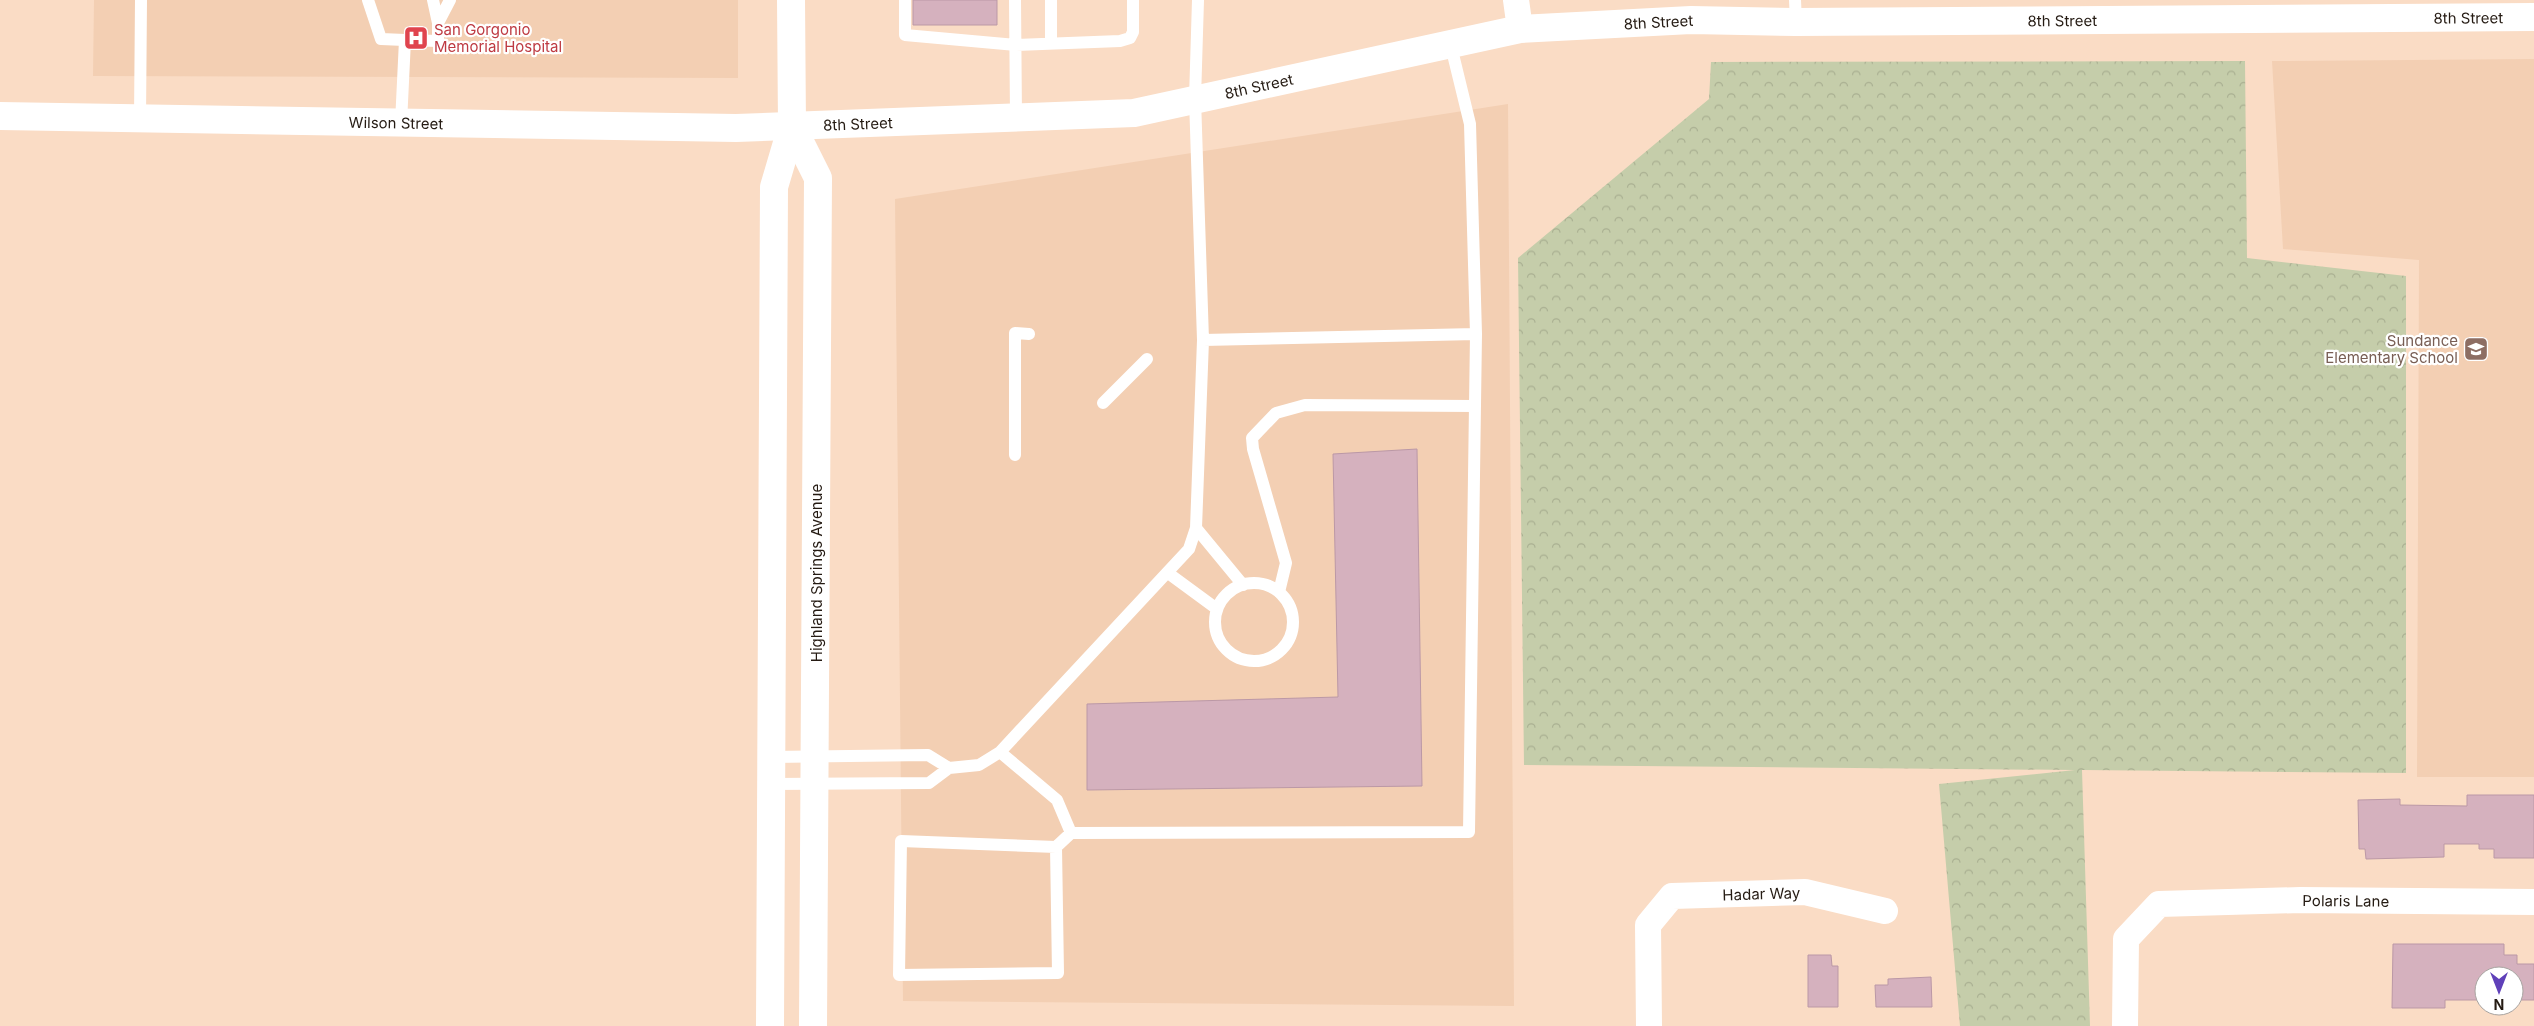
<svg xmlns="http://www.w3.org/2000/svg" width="2534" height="1026" font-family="Inter,sans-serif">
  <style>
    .built { fill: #f3cfb3 }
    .park { fill: url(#park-crowns) }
    .building { fill: #d5b1be; stroke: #bb98a6 }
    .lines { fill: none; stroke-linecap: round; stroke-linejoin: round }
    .lane { stroke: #fff; stroke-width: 12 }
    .street { stroke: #fff; stroke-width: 26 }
    .secondary { stroke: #fff; stroke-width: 28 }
    .labels { text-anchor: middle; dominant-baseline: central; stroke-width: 4.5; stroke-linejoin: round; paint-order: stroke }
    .street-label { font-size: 15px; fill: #251b13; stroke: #fff }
    .health-label { font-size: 15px; fill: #be3a42; stroke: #fff; text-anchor: start }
    .education-label { font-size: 15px; fill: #785e54; stroke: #fff; text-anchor: end }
  </style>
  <defs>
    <pattern id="park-crowns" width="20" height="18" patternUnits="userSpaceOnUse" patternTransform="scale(1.25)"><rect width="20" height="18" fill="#c5cdaa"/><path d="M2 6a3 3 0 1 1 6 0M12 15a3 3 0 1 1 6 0" fill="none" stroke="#a9af91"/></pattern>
  </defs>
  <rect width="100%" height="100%" fill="#fadcc5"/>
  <path class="built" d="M94,0H738V78L93,76Z
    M2534,59V777H2417L2419,260L2283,249L2272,61Z
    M1508,104L1514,1006L903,1001L895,199Z"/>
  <path class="park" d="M2245,61L2247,258L2406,276V773L2082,770L2090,1026H1960L1939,784L2075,770L1524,765L1518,258L1709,99L1711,62Z"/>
  <path class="building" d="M913,0H997V25H913Z
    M1417,449L1422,786L1087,790V704L1338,697L1333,454Z
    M2467,795H2534V858H2494V849H2479V844H2444V857L2366,859L2365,849H2359L2358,800L2400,799V805L2467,806Z
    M2393,944H2504V955H2517V964H2534V1000H2514V976H2484V1000H2445V1008H2392Z
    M1808,955H1831L1832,966H1838V1007H1808Z
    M1931,977L1932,1007H1876L1875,985H1888V979Z"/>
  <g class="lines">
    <path class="lane" d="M368,0L381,39L405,40
      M433,0L438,23
      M905,0V35L1016,45L1120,41L1130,38L1133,32V0
      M1015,0L1016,117
      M1051,0V43
      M1795,0L1796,22
      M140,119L141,0
      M401,123L405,40L438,41V23L450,0
      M1203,340L1476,334L1470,124L1450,42
      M1103,403L1147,359
      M1015,455V333L1029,334
      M1196,528L1243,585
      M1168,573L1217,609
      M1215 622a39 39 0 1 1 78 0a39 39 0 1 1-78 0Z
      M1279,592L1286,563L1253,449L1252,438L1276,413L1305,405L1475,406
      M1000,752L1057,800L1071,833L1469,832L1476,334
      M771,757L928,755L949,768
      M771,784L929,783L949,768L979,765L1000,752L1189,549L1196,528L1203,340L1195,99L1198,0
      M1056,847L1058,973L899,975L901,841L1056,847L1071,833"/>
    <g class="street">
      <path d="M1516,0L1520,29"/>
      <path id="s1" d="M1649,1026L1648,925L1672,896L1805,892L1885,911"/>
      <path id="s2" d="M2125,1026L2126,939L2159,904L2300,900L2534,902"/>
    </g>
    <g class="secondary">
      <path id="s3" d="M0,116L736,128L1134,113L1520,29L1691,20L1796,22L2534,17"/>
      <path d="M792,126L818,178L813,1026"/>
      <path d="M770,1026L774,187L792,126L791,0"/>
    </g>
  </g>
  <defs>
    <symbol id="hospital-square" viewBox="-11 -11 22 22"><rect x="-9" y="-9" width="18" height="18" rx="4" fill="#e0444e" stroke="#fff"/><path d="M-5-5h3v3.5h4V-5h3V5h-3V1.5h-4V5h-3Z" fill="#fff"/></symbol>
    <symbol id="school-square" viewBox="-11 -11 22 22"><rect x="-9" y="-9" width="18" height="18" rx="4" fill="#8d6e63" stroke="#fff"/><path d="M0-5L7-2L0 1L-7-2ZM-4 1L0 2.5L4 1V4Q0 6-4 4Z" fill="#fff"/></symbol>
  </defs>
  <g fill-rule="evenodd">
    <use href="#hospital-square" x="402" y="24" width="28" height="28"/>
    <use href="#school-square" x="2462" y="335" width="28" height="28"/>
  </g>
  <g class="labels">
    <g class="street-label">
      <text stroke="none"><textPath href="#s3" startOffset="2478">8th Street</textPath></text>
      <text stroke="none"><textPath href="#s3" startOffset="2072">8th Street</textPath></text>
      <text stroke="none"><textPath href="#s3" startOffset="1668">8th Street</textPath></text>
      <text stroke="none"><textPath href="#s3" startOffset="1262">8th Street</textPath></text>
      <text stroke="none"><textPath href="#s3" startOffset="396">Wilson Street</textPath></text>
      <text stroke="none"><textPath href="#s3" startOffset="858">8th Street</textPath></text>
      <text transform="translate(816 573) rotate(-90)">Highland Springs Avenue</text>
      <text stroke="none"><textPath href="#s1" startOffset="228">Hadar Way</textPath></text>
      <text stroke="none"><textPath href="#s2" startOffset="322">Polaris Lane</textPath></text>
    </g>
    <g class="health-label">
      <text x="434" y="29">San Gorgonio<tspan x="434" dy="17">Memorial Hospital</tspan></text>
    </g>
    <g class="education-label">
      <text x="2458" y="340">Sundance<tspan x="2458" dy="17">Elementary School</tspan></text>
    </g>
  </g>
  <g transform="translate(2499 991) rotate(180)"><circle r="24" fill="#ffffff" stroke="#a8a4a1"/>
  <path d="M0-4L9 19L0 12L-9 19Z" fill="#5f40b9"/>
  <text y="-8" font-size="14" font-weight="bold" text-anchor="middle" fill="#251b13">N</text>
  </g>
</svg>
